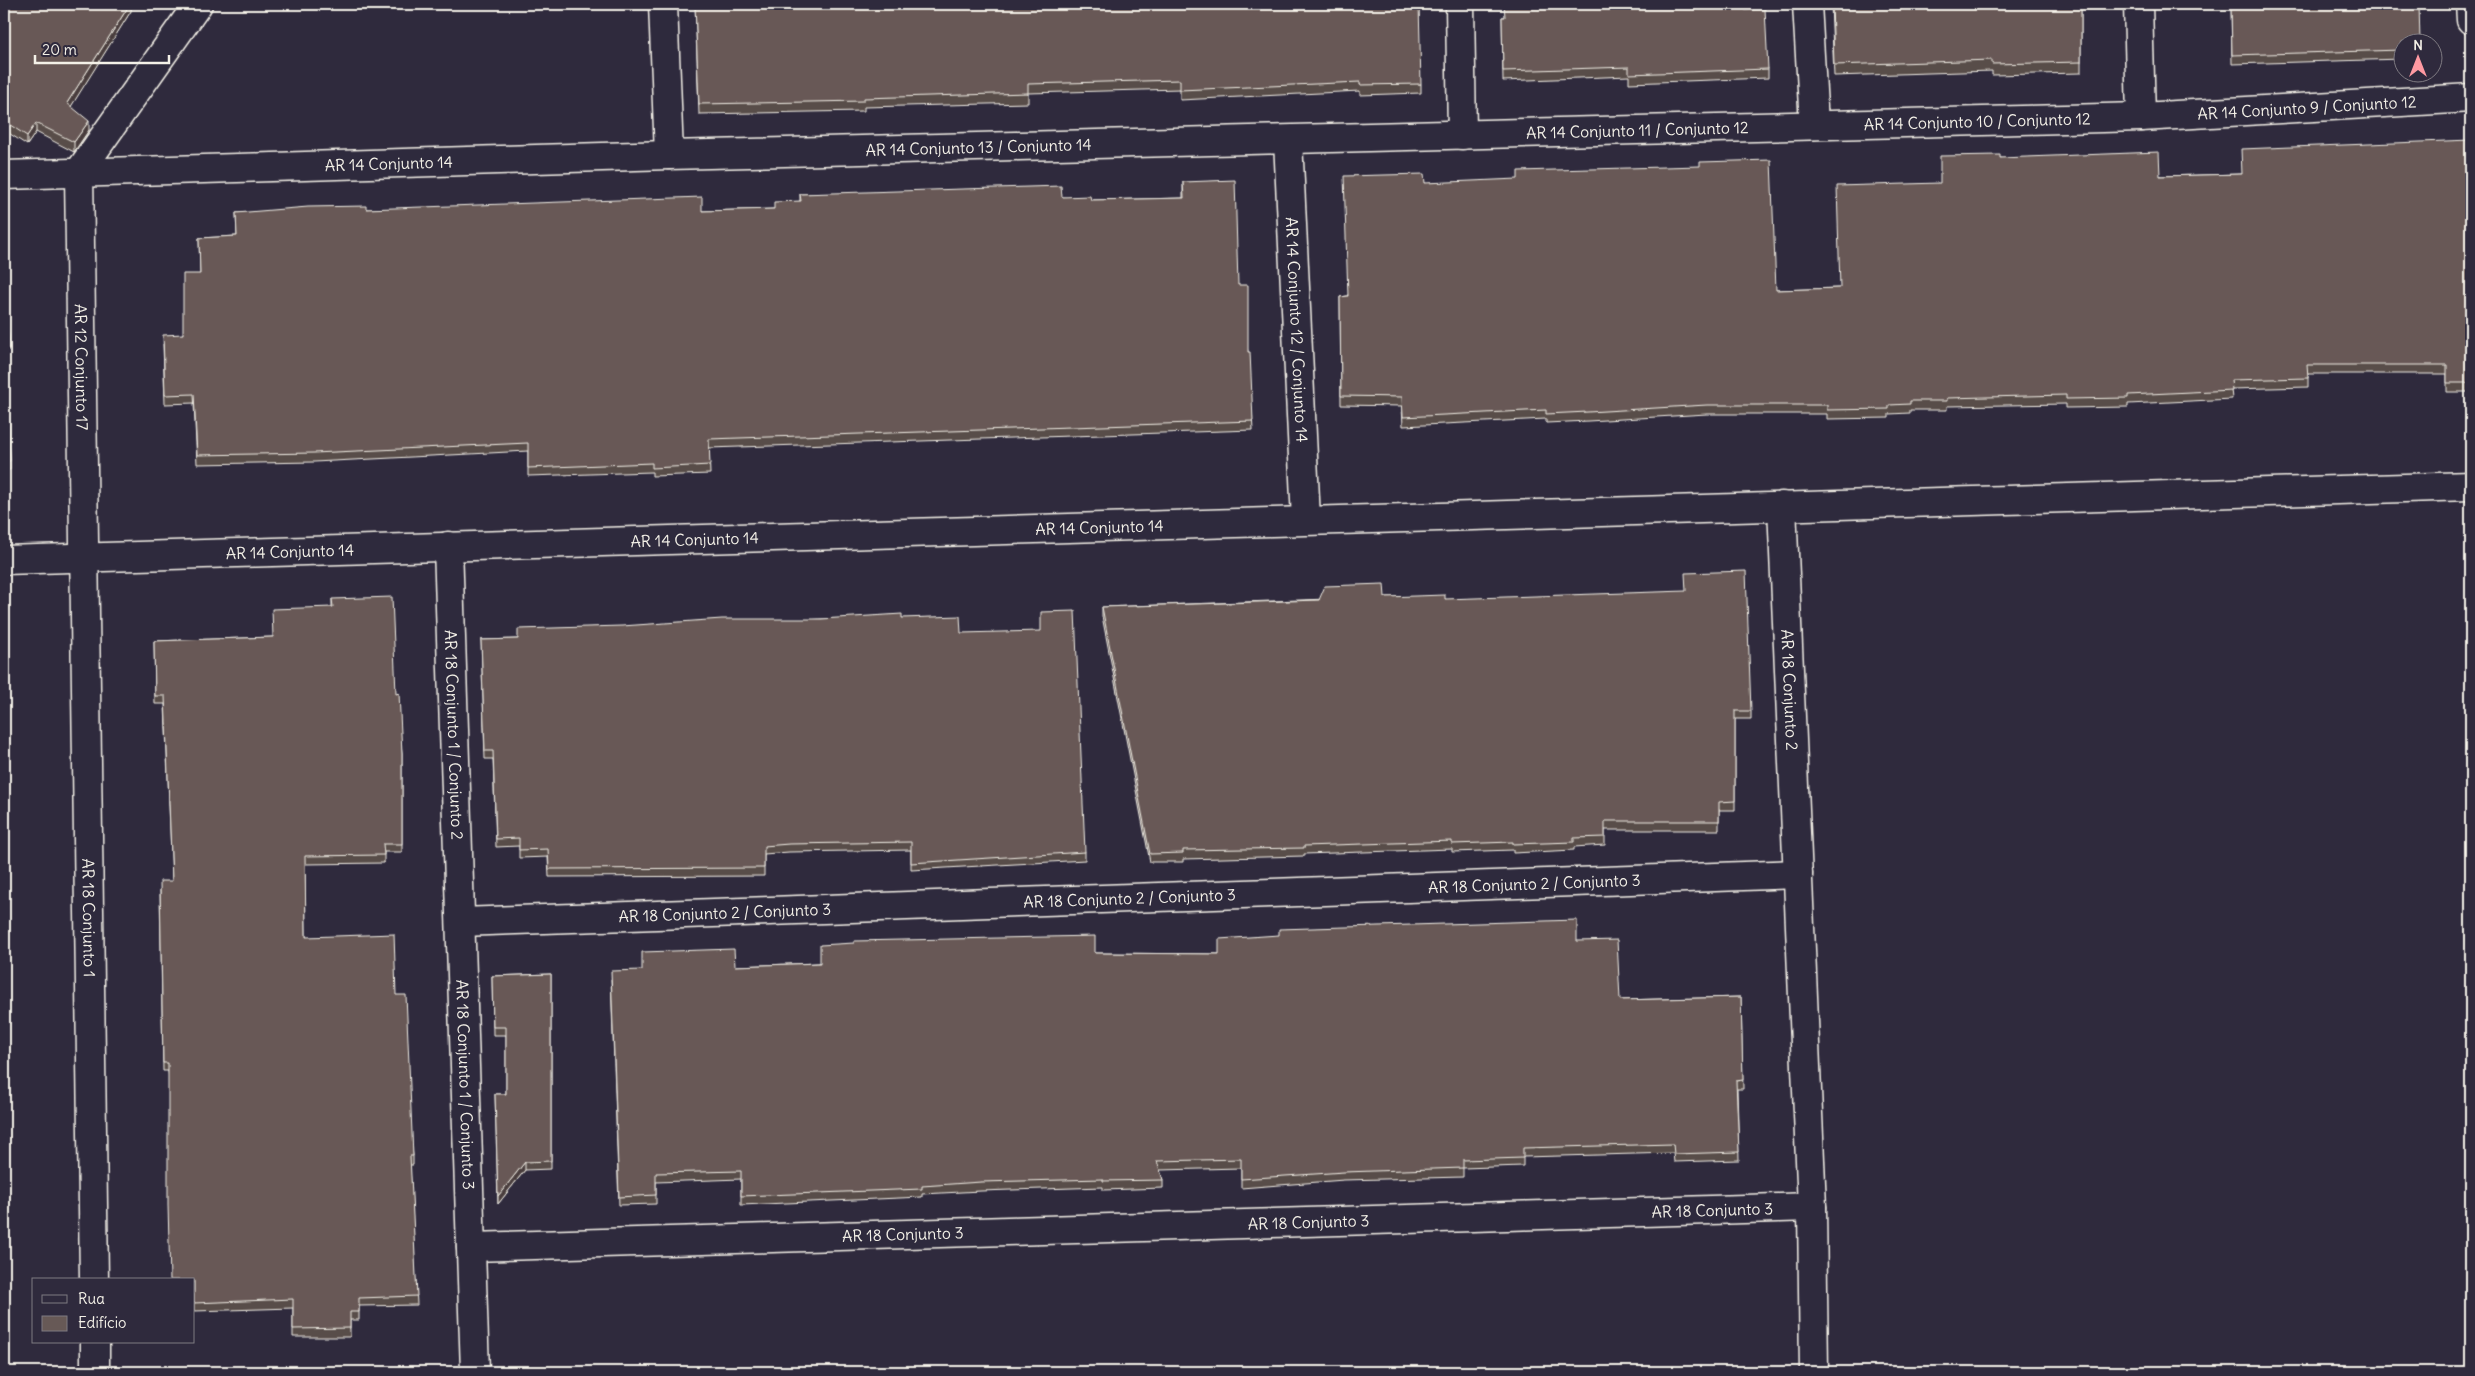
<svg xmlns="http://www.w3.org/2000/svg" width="2475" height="1376" font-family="Delius,sans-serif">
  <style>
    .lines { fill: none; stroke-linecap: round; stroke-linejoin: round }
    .minor-casing { stroke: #f4f1e8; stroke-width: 31 }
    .minor { stroke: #2f2a3d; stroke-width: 28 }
    .wall { fill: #594d4a; stroke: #f4f1e8 }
    .shaded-wall { fill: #483e3c; stroke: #f4f1e8 }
    .building { fill: #675956; stroke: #f4f1e8 }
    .labels { text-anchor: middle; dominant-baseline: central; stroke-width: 4; stroke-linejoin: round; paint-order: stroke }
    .street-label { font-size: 16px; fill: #f4f1e8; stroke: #2f2a3d }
  </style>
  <rect width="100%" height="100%" fill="#2f2a3d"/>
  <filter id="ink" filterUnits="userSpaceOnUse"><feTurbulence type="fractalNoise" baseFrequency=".02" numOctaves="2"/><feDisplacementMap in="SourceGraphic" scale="10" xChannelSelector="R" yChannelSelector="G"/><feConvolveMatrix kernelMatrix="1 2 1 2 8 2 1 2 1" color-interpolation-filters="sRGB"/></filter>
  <g filter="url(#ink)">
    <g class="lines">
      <defs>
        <g id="minor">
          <path d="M663,4L669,155"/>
          <path d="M1460,4L1462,135"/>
          <path d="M1807,4L1814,125"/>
          <path d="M2138,4L2141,117"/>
          <path d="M2470,4L2471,20"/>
          <path id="s1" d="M1288,140L1306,520"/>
          <path id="s2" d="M79,172L94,1280"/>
          <path d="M79,172L198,4"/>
          <path id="s3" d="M4,175L669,155L2141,117L2471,98"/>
          <path id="s4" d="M1782,506L1812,1207L1814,1372"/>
          <path id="s5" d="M448,546L475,1372"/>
          <path id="s6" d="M4,560L2471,486"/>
          <path id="s7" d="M461,922L1798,874"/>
          <path id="s8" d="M471,1247L1812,1207"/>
          <path d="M95,1342V1372"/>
        </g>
      </defs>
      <use href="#minor" class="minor-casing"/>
      <use href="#minor" class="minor"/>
    </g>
    <path class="wall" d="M4,4H131V11L71,106L89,130L74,152L36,132L27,145L4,130Z
      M695,4L1421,84V93L1360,95V91L1180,100V89L1028,93V103L864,107V111L699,114Z
      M1831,4H2081V73L1992,75V71L1834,76Z
      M2159,4H2419L2402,42V59L2232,64L2231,4L2159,6Z
      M1745,10L1768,69V78L1629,83V76L1503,81L1502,17Z
      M2471,140V392H2447V374H2308V387L2231,389L2232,399L2128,404V407L2066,408V404L1947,406V410H1910V413L1889,414V418L1827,419V414H1707L1588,421L1546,423V419L1403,426L1402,406L1341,405L1340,297L1347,296L1425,183L1776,290L1840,288L1940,183L2000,158L2160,176L2242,174Z
      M1183,182L1238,285L1248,352L1253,430L709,448L710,474L652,476V472L528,476V451L314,462L197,464L194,403L165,404L163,344L183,334L200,274L199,238L237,236L236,213L366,209L702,211L774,209L800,201V194L1062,197L1091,200L1183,198Z
      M4,244L9,341V350H6L10,461V470H4Z
      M1385,597L1445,599L1751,711V719H1735V810H1719V830H1605V845L1574,847V850L1513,853V850L1452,852V849L1304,854V856L1183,859V862H1150L1102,616V607Z
      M332,599L396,694L402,754V852H384V863L305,864L306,937L396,995L413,1156V1165H410L417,1305L359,1306V1320H350V1337H293V1308L194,1311V1280L168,1071H163L160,890L172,881L165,704H155L154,641L273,637L332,607Z
      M902,618L961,633L1085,852V860L911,870V850L789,852L764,854V876L549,877L548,857L519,858V846L496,847L493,759H485L481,640L518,639L821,619Z
      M1577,941L1620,1000L1741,997L1743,1089H1737L1739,1160L1674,1162L1673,1153L1523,1157V1166L1463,1168V1177L1344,1180L1241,1188V1168L1160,1170L1163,1180V1188L1103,1190V1187L981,1191L922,1194V1197L741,1205V1179L656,1182V1204L619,1205L611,979L735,966L1095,953L1219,954Z
      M551,974V1169L525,1170L498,1204L495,1094H506V1035H493L492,976Z"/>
    <path class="shaded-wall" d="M130,4H131V11L67,113V103Z
      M89,121V130L74,152V142Z
      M36,123V132L27,145V136Z
      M525,1162V1170L498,1204V1196Z"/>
    <path class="building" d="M4,4H130L67,103L89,121L74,142L36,123L27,136L4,121Z
      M695,4H1419L1421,84L1360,85V82L1180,90V80L1028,84V93L864,98V101L699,104Z
      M1504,4H1745V10L1765,9L1768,69L1629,74V67L1503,71L1502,17H1505Z
      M1832,4H2081V62L1992,64V60L1834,65Z
      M2231,4H2419L2420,42H2402V50L2232,55Z
      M2471,140V383H2447V365H2307L2308,378L2231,380L2232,390L2128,395V398L2066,399V395L1947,398V401H1910V404L1889,405V409L1827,410V405H1707L1588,412L1546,414V410L1403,417L1402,397L1341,396L1340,297L1348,296L1344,176L1424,174L1425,183L1518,179V171L1700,166V162L1771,160L1776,290L1840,288L1837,186L1940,183V156L2000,155V158L2159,152L2160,176L2242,174L2241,149Z
      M1235,180L1238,285H1248V352H1250L1253,421L709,439L710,465L652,468V463L528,468V443L314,453L197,455L194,394L165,395L163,335L183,334V274H200L199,238L237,236L236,213L308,207L366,206V209L702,197V211L774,209V202L801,201L800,194L1061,186L1062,197L1090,196L1091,200L1184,198L1183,182Z
      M4,244L9,341H6L10,461H4Z
      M1746,571L1751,711H1735V801L1719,802V821H1605V837L1574,838V842L1513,844V842L1452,844V841L1304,846V848L1183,850V853L1150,854L1102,607L1319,600L1325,586L1384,584L1385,597L1445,595V599L1686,591L1685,573Z
      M392,597L396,694L399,693L402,754V844H383L384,855L305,856L306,937L394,934L396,995H406L413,1156H410L417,1296L359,1298V1312H350V1328L293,1329V1299L194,1303V1280H170L168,1205V1063H163L160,881H172L165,696H155L154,641L273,637L272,609L333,607L332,599Z
      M1075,611L1085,852L911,863V842L789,844L764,846V868L549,869L548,849L519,850V838L496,839L493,751H485L481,640L518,639V629L622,626L722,619H821L902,614V618L960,616L961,633L1041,631V612Z
      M1577,920V941L1617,940L1620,1000L1741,997L1743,1080L1736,1081L1739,1152L1674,1154L1673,1144L1523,1148V1158L1463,1160V1168L1344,1172L1241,1179V1159L1157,1161L1163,1180L1103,1181V1179L981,1182L922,1186V1189L741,1196V1171L656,1173V1195L619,1197L611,971L642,970V952L734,949L735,966L820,963V945L854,943V941L1095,936V953L1219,954V939L1279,935V929Z
      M551,974V1161L525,1162L498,1196L495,1094H506V1027H493L492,976Z"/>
  </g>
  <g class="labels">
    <g class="street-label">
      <text stroke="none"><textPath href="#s3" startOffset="2304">AR 14 Conjunto 9 / Conjunto 12</textPath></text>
      <text stroke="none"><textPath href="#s3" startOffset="1974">AR 14 Conjunto 10 / Conjunto 12</textPath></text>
      <text stroke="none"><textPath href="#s3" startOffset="1634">AR 14 Conjunto 11 / Conjunto 12</textPath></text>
      <text stroke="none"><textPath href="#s3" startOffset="975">AR 14 Conjunto 13 / Conjunto 14</textPath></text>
      <text stroke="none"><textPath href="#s3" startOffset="385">AR 14 Conjunto 14</textPath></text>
      <text stroke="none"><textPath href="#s1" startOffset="190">AR 14 Conjunto 12 / Conjunto 14</textPath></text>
      <text stroke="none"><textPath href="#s2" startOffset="195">AR 12 Conjunto 17</textPath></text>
      <text stroke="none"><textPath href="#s6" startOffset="1096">AR 14 Conjunto 14</textPath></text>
      <text stroke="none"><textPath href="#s6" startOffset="691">AR 14 Conjunto 14</textPath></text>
      <text stroke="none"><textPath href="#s6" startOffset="286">AR 14 Conjunto 14</textPath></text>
      <text stroke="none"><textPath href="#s4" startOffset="184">AR 18 Conjunto 2</textPath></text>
      <text stroke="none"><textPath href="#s5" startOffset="189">AR 18 Conjunto 1 / Conjunto 2</textPath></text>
      <text stroke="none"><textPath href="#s7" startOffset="1074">AR 18 Conjunto 2 / Conjunto 3</textPath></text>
      <text stroke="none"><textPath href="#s7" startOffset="669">AR 18 Conjunto 2 / Conjunto 3</textPath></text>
      <text stroke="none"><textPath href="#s7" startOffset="264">AR 18 Conjunto 2 / Conjunto 3</textPath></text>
      <text stroke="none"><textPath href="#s2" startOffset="746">AR 18 Conjunto 1</textPath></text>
      <text stroke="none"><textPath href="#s5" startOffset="539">AR 18 Conjunto 1 / Conjunto 3</textPath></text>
      <text stroke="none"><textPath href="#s8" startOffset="1242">AR 18 Conjunto 3</textPath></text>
      <text stroke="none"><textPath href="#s8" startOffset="838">AR 18 Conjunto 3</textPath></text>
      <text stroke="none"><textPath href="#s8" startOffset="432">AR 18 Conjunto 3</textPath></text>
    </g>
  </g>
  <rect width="2475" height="1376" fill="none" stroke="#2f2a3d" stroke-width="20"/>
  <rect x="10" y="10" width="2455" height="1356" fill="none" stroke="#f4f1e8" stroke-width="2" filter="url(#ink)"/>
  <rect x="32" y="1278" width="162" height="65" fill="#2f2a3d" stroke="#7e7a81"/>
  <rect x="42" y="1295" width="25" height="8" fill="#2f2a3d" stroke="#7e7a81"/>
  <text x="78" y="1304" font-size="15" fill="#f4f1e8">Rua</text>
  <rect x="42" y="1316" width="25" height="15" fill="#675956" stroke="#7e7a81"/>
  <text x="78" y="1328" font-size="15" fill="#f4f1e8">Edifício</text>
  <g transform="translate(2418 58)"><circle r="24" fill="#2f2a3d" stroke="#7e7a81"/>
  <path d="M0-4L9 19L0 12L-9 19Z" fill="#ff9aa2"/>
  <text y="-8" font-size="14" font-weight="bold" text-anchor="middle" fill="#f4f1e8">N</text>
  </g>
  <path d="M35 55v8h134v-8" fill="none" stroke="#f4f1e8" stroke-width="2.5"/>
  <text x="42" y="55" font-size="15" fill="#f4f1e8" stroke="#2f2a3d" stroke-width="4" paint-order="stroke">20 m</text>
</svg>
